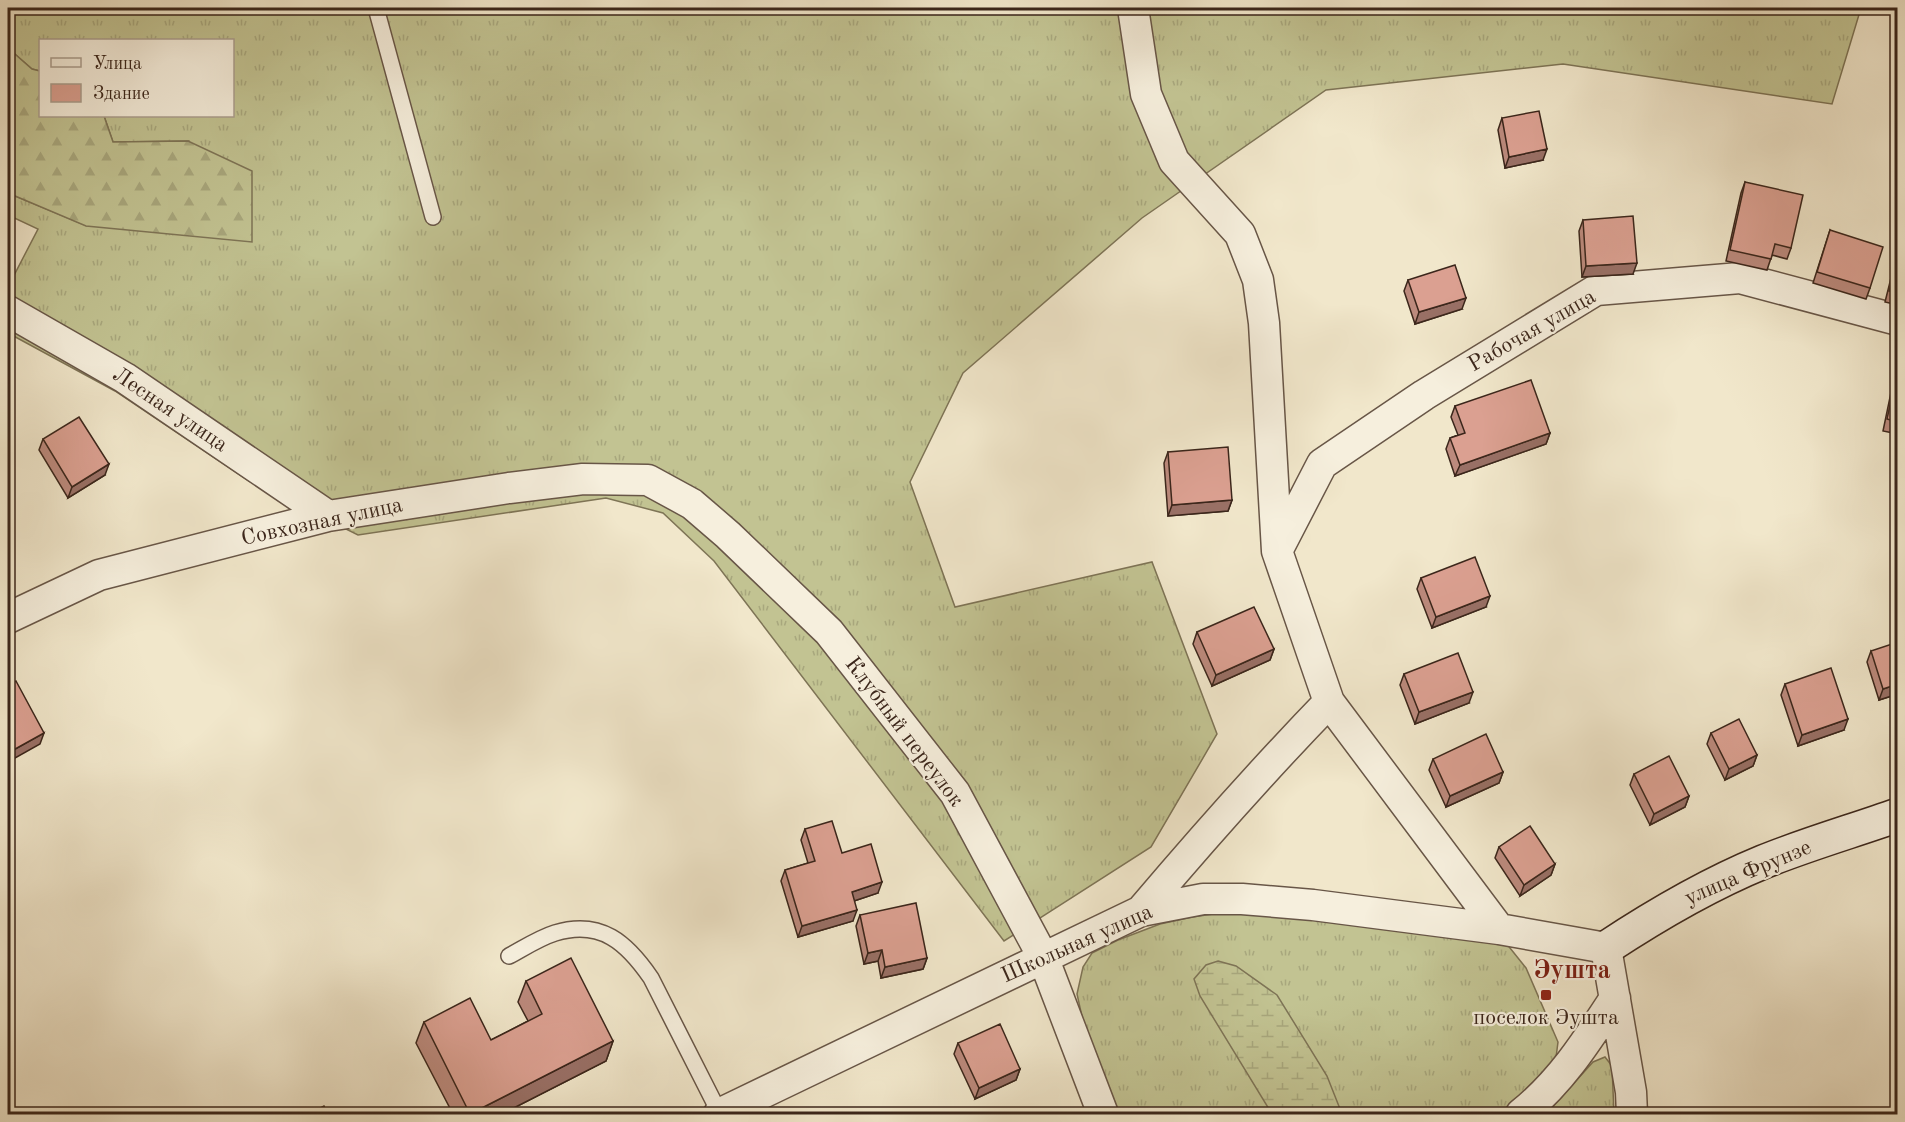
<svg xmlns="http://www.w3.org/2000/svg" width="1905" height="1122" font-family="'Old Standard TT',serif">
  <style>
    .grass { fill: url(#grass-tufts); stroke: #7e7456; stroke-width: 1.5 }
    .forest { fill: url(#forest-firs); stroke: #7e7456; stroke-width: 1.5 }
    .wetland { fill: url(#wetland-marsh); stroke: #7e7456; stroke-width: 1.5 }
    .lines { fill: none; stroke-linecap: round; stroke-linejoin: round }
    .lane-casing { stroke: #685647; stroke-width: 18 }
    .street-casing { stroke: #685647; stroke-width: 33 }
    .secondary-casing { stroke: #3b261b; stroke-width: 36 }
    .lane { stroke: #f6efdd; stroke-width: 15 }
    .street { stroke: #f6efdd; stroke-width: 30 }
    .secondary { stroke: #f6efdd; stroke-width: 33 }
    .wall { fill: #bc8a7d; stroke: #3b261b; stroke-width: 1.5 }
    .shaded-wall { fill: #997066; stroke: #3b261b; stroke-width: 1.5 }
    .building { fill: #dba091; stroke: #3b261b; stroke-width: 1.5 }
    .poi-dot { fill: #8f2418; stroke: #f6efdd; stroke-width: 2 }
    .labels { text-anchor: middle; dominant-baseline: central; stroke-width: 4.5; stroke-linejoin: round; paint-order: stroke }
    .street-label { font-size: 22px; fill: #3b261b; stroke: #f6efdd }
    .poi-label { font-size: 22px; fill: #3b261b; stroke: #f6efdd }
    .quarter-label { font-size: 26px; font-weight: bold; fill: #7a1f14; stroke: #f6efdd }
  </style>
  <defs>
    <pattern id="grass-tufts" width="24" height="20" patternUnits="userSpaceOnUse" patternTransform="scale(1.5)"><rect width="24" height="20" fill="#c2c392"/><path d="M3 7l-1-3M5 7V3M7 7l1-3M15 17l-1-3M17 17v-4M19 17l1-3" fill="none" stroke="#a8a77d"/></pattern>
    <pattern id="forest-firs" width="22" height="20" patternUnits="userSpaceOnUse" patternTransform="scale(1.5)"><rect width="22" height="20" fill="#c2c392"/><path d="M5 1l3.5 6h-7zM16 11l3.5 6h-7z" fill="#a8a77d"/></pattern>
    <pattern id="wetland-marsh" width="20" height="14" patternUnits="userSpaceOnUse" patternTransform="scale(1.5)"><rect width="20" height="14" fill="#c2c392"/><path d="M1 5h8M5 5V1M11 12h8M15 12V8" fill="none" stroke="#a8a77d"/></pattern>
  </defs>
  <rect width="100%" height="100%" fill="#f1e7cb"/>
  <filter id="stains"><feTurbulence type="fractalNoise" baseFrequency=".00333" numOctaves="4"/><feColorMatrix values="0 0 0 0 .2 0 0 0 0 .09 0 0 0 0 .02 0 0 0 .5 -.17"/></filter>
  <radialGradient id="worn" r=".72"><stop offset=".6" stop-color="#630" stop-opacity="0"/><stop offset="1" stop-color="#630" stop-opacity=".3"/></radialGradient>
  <path class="grass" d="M8,8H1861L1832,104L1563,64L1326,90L1142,218L963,373L910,482L955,607L1152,562L1217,734L1151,847L1004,941L714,561L663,513L606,498L358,535L249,481L115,391L8,333V287L38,229L8,215V193L87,226L188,141L113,142L104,116H232V40H40V71L32,69L8,48Z
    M1235,911L1296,916L1506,943L1526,968L1558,1042L1555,1065L1501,1114H1118L1085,1030L1077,994L1083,967L1092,953L1118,940L1160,924L1192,917Z
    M1605,1057L1612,1066L1614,1114H1546L1593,1062Z"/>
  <path class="forest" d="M8,48L32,69L40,71V116H104L113,142L188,141L252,171V242L86,226L8,193Z"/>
  <path class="wetland" d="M1218,961L1236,966L1277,995L1327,1076L1342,1114H1272L1200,996L1194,979L1206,965Z"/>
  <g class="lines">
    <defs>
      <path id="lane" d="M376,8L433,217
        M509,956C524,948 539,938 555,933C601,919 627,943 651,978L720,1114"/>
      <path id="street" d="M1133,8L1146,94L1174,161L1240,234L1258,280L1264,323L1277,551L1329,702L1499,929
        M8,311L125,378L328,516
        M1277,551L1322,464L1424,395L1596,290L1740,278L1898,320
        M8,618L99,575L328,516L509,488L583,479L648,480L692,504L728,535L829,632L955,793L1043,957L1103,1114
        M1141,911C1202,839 1264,769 1329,702
        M719,1114L1141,911L1203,899H1242L1313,905L1499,929L1606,948L1631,1092L1632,1114
        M1521,1114C1561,1082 1587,1041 1615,998"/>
      <path id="secondary" d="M1606,948C1656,915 1707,885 1763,862C1807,844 1853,831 1898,815"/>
    </defs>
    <use href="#lane" class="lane-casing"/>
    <use href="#street" class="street-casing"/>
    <use href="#secondary" class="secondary-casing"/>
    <use href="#lane" class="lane"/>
    <use href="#street" class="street"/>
    <use href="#secondary" class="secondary"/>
  </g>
  <path class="wall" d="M1502,118L1543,160L1505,168L1498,130Z
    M1745,182L1791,248L1787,259L1772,255L1767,270L1726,261L1741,193Z
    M1583,220L1633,274L1582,277L1579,231Z
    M1830,230L1870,288L1866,299L1813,283Z
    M1898,250V305L1885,302Z
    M1408,280L1462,309L1415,324L1404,291Z
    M1898,368V434L1883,431L1894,378Z
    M1455,406L1550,433L1546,444L1455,476L1446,449L1450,438L1458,435L1451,417Z
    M43,439L105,475L68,498L39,450Z
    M1168,452L1232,500L1228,511L1168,516L1164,463Z
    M1421,578L1486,607L1432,628L1417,589Z
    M1197,632L1274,649L1270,660L1212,686L1193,644Z
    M1871,651L1898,694L1879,700L1867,662Z
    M1404,674L1469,703L1415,724L1400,685Z
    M1785,684L1844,730L1798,746L1781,695Z
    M1711,733L1757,755L1753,766L1725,780L1707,744Z
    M1433,759L1503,772L1499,783L1446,807L1429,770Z
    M1634,774L1689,796L1685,807L1650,825L1630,785Z
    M805,829L842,853L878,893L854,901L853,921L798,937L781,881L785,870L808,863L801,840Z
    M1499,847L1555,864L1551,875L1520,896L1495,858Z
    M860,915L927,958L923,969L881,978L878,961L864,964L856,926Z
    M526,981L613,1041L606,1061L502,1114H453L416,1043L424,1022L491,1040L528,1021L518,1002Z
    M958,1043L1020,1069L1016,1080L975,1099L954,1054Z"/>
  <path class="shaded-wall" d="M1547,149L1543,160L1505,168L1509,157Z
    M1637,263L1633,274L1582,277L1586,266Z
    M1466,298L1462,309L1415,324L1419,312Z
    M1550,433L1546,444L1455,476L1460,465Z
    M109,464L105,475L68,498L72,487Z
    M1232,500L1228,511L1168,516L1172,505Z
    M1490,596L1486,607L1432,628L1436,617Z
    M1274,649L1270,660L1212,686L1216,675Z
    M1898,684V694L1879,700L1883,689Z
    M1473,692L1469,703L1415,724L1419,712Z
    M1848,719L1844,730L1798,746L1802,735Z
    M44,733L40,744L8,762V753Z
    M1757,755L1753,766L1725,780L1729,769Z
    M1503,772L1499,783L1446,807L1450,796Z
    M1689,796L1685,807L1650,825L1654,814Z
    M1555,864L1551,875L1520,896L1524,885Z
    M882,882L878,893L848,903L852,892Z
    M857,910L853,921L798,937L802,926Z
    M882,950L878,961L864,964L868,953Z
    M927,958L923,969L881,978L885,967Z
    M613,1041L606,1061L502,1114H470Z
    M1020,1069L1016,1080L975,1099L979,1088Z"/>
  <path class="building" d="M1539,111L1547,149L1509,157L1502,118Z
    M1745,182L1803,195L1791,248L1775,244L1771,259L1730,250Z
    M1633,216L1637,263L1586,266L1583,220Z
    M1830,230L1883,247L1870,288L1817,272Z
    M1898,256V293L1889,291Z
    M1455,265L1466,298L1419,312L1408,280Z
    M1898,369V422L1887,419Z
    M1531,380L1550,433L1460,465L1450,438L1465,433L1455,406Z
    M79,417L109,464L72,487L43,439Z
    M1228,447L1232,500L1172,505L1168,452Z
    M1475,557L1490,596L1436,617L1421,578Z
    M1254,607L1274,649L1216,675L1197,632Z
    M1898,642V684L1883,689L1871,651Z
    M1458,653L1473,692L1419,712L1404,674Z
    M1831,668L1848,719L1802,735L1785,684Z
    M16,681L44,733L8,753V685Z
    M1739,719L1757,755L1729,769L1711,733Z
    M1486,734L1503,772L1450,796L1433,759Z
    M1669,756L1689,796L1654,814L1634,774Z
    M832,821L842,853L871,844L882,882L852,892L857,910L802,926L785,870L815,861L805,829Z
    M1530,826L1555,864L1524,885L1499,847Z
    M916,903L927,958L885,967L882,950L868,953L860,915Z
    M571,958L613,1041L470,1114L424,1022L470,998L491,1040L542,1014L526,981Z
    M1000,1024L1020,1069L979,1088L958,1043Z
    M324,1106L328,1114H309Z"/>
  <rect class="poi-dot" x="1540" y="989" width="12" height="12" rx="3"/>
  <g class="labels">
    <g class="street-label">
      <text transform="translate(1532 331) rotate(-30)">Рабочая улица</text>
      <text transform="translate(170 410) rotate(34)">Лесная улица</text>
      <text transform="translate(322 522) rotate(-12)">Совхозная улица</text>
      <text transform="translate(904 732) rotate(53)">Клубный переулок</text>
      <text transform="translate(1748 873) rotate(-23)">улица Фрунзе</text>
      <text transform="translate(1077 944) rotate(-24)">Школьная улица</text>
    </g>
    <g class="poi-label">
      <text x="1546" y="1018">поселок Эушта</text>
    </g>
    <g class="quarter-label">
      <text x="1572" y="971">Эушта</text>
    </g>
  </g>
  <rect width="1905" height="1122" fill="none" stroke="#f1e7cb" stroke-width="30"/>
  <rect x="9" y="9" width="1887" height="1104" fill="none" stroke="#3b261b" stroke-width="3"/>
  <rect x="15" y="15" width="1875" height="1092" fill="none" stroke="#3b261b" stroke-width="1.5"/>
  <rect x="39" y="39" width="195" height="78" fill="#f6efdd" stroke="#ab9f8f" stroke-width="1.5"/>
  <rect x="51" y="58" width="30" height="9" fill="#f6efdd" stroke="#ab9f8f" stroke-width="1.5"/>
  <text x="93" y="69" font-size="18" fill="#3b261b">Улица</text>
  <rect x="51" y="84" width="30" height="18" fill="#dba091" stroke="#ab9f8f" stroke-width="1.5"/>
  <text x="93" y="99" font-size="18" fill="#3b261b">Здание</text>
  <rect width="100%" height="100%" filter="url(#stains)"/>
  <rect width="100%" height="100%" fill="url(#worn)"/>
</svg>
